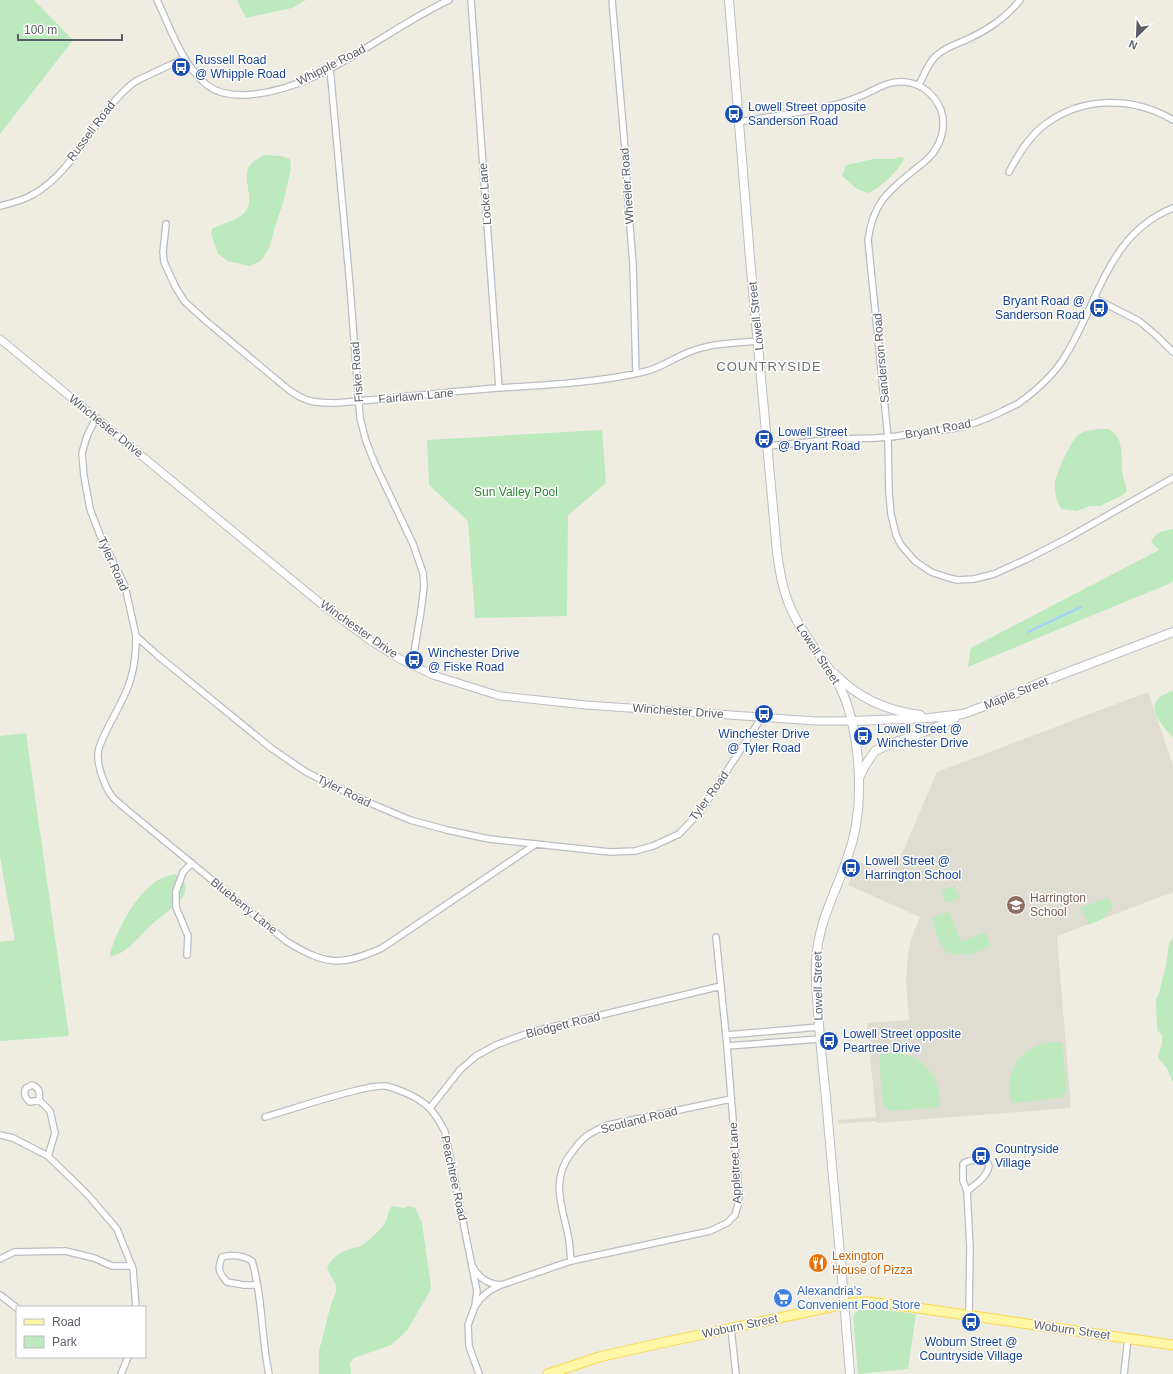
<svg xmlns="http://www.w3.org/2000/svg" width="1173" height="1374" font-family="Arial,sans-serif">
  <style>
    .education { fill: #dfdcd1 }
    .green { fill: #bde9bf }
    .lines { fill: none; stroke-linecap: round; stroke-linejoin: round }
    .stream { stroke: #a2d1ff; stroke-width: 2 }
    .minor-casing { stroke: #babcc3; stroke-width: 8 }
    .tertiary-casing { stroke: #babcc3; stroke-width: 9 }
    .secondary-casing { stroke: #bbbec5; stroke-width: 10 }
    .primary-casing { stroke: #fcd64e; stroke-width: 11 }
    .minor { stroke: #fff; stroke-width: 5.5 }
    .tertiary { stroke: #fff; stroke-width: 7 }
    .secondary { stroke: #fff; stroke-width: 8 }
    .primary { stroke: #fff6a7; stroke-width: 9 }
    .labels { text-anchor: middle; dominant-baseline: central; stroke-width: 3; stroke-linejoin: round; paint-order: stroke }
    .transit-label { font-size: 12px; fill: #164399; stroke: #fff; text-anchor: start }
    .street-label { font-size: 12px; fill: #5b5e65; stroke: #fff }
    .park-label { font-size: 12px; fill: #2d8236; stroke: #fff }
    .education-label { font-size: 12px; fill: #785e54; stroke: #fff; text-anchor: start }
    .food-label { font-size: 12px; fill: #c56008; stroke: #fff; text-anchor: start }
    .shop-label { font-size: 12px; fill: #366cbe; stroke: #fff; text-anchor: start }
    .neighbourhood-label { font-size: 13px; letter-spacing: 1px; fill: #6c7077; stroke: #fff }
  </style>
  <rect width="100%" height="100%" fill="#efede2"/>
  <path class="education" d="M1148,692L1173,765V892L1057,936L1071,1108L877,1123L876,1121L838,1124V1120L876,1117L867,1023L909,1020L906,981L908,954L911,939L920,917L848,885L857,861L892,877L937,772Z"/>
  <path class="green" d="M0,0H34L73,40L0,134Z
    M237,0H306L292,8L246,18Z
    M264,155L281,156L290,159L291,169L283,203L275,226L270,246L263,258L259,262L249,266L228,261L218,254L211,234L212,229C221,223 235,222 243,214C258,200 239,177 251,164C254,160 260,158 264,155Z
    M899,157L904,158C900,170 879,189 868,193L857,189L842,176L846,165L874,159H894Z
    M1109,429C1126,439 1120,460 1123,476C1124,481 1126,486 1127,491L1123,495L1100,506H1090L1077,511L1061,509C1056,501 1054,491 1055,482C1056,474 1072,439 1078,435C1087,429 1099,429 1109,429Z
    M602,430L606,483L568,515L567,616L475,618L468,521L429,485L427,440Z
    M1173,529V582L968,667L971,648L1159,550L1151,542C1155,532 1164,531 1173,529Z
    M1173,691V738C1158,721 1140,701 1173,691Z
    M26,733L69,1036L0,1041V942L15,940L0,857V736Z
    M175,874C181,879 187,883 185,892C183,902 158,918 150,926C142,933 136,942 128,948C123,952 117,955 111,957L110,953C119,927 132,900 155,882C160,878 169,876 175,874Z
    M954,886L960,898L946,903L941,891Z
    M1108,897L1113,907L1102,919L1089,925L1081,908Z
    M949,912L961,942L985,932L991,946L967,956L965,953C941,962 938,936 932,918Z
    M1173,938V1083L1167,1068L1159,1059L1158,1056L1162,1043V1036L1157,1030L1156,1000L1159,993L1166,965L1169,944L1171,940Z
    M1050,1042H1062L1067,1091L1061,1098L1012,1103C1002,1074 1020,1046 1050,1042Z
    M892,1053C923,1053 943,1079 939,1107L890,1111L883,1105L879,1055Z
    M392,1206L404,1208L409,1206L415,1208L422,1223L430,1279L431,1289L408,1329L399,1338L391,1345L354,1358L350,1363L351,1374H319V1351L331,1304L336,1292V1285L327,1269C331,1257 342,1251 353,1248C356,1247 360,1247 362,1245C368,1242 382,1228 385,1223C389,1216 386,1213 392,1206Z
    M858,1310H883L916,1314L908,1369L858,1374L853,1318L855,1313Z"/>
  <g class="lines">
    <path class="stream" d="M1028,632L1081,607"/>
    <defs>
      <path id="minor" d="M157,0C171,29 182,65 207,85C217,93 230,95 242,95C304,94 360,50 412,20C424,13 436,6 449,0
        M471,0L499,388
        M612,0L625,149L628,201L633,264L636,373
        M330,68L350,286L360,418L366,441L375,464L413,544L423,573L424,586L421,611L412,665
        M919,85C924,75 928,63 936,56C944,48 956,44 966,40C987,30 1005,19 1020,0
        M739,122C770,116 803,113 834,105C844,103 853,99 863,95C877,89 889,80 905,82C921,83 935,95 941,110C946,125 942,141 933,153C928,160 919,166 913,171C886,193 873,204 868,240L888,438L889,493L891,514L896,535L901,545L915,561L931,572L949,578L958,580L974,579L994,574L1027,559L1066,539L1173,478
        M1009,172C1018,155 1028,138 1043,126C1081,96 1133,96 1173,120
        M0,206C11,203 22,201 32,195C64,178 83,142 104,114C114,101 123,90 136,81L185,58
        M166,224L163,252L164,262L176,288L185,302L206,321L289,390C305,402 316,403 335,403C389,399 444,392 498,388C546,385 595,383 643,372C659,369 672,359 687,353C709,343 734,343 758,341
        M1094,298L1139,321L1157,336L1173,352
        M96,418L87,436L82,453L84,476L90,509L100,535L125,586L136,636L157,655L271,748L306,772L356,797L410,820L447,830L489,839L610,852L635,851L653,846L679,834L700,812L762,717
        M767,446C791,444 816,441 840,439C856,438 872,439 888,437C895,437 902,435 909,434C928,431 948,431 966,426C978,422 991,417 1003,411C1008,408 1014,406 1019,403C1037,390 1056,373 1067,353C1099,300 1109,233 1173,208
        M136,636C136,650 135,664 131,678C124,703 107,724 99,748C95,761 104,785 111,795C115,801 122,805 127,810L286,941C325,965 340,967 382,948L536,844
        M187,955L188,936L176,907V891L183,872L192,863
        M726,1035L819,1027
        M727,1046L820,1039
        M39,1100C40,1093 40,1088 32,1085L26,1088C23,1094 25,1098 30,1102L39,1100L50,1111L55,1133L48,1156
        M430,1108L460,1070L476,1056L496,1045L531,1032L721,986
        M265,1117C292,1109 319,1100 346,1093C359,1090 372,1085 385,1086C392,1087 399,1090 406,1093C427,1102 435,1112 445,1132L477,1291L475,1306L468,1325L469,1346L479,1374
        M0,1135L13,1138L48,1156L88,1195L117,1229L133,1269L136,1307
        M967,1191L963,1181V1164C969,1159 979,1160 987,1162L989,1166C987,1177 975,1185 967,1191L970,1247L969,1315
        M0,1259L14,1252L65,1251L94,1258L112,1266H132
        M571,1261C570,1254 570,1246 569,1240C563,1207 549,1181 572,1152C584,1136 589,1133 608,1125L731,1099
        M473,1267C479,1279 488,1284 501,1285L571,1261L710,1231L727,1223L735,1215L738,1205L739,1194L727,1046L716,937
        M257,1285H244L227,1282C219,1273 217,1268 222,1257C233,1254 242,1255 252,1261C263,1298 261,1337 269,1374
        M0,1295L17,1308
        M476,1305C482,1295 489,1290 499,1286
        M731,1328L736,1374
        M121,1374L128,1357
        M1124,1374L1128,1338"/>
      <path id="tertiary" d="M0,339L325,607L371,641L400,659L433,675L500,696L586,705L816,721H851"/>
      <path id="secondary" d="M729,0L750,258L777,552C780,575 784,597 795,617C806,639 822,657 835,678C848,699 854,726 857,751C861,786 860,823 848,856C836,893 818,921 816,962C815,979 817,996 818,1013C820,1041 823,1069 826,1098C834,1190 843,1282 850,1374
        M835,674C858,698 888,711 920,715
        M851,721L929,718L963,714L998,701L1042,682L1173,632
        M860,776L866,764L875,751L888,745L932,729L955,718"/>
      <path id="primary" d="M548,1374L599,1357L652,1345L844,1304L856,1302H869L897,1305L1173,1345"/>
    </defs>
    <use href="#minor" class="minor-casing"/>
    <use href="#tertiary" class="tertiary-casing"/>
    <use href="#secondary" class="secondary-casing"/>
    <use href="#primary" class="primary-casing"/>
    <use href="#minor" class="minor"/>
    <use href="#tertiary" class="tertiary"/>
    <use href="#secondary" class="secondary"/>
    <use href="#primary" class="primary"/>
  </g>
  <defs>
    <symbol id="bus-disc" viewBox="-11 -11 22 22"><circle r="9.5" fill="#1a4fb4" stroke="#fff"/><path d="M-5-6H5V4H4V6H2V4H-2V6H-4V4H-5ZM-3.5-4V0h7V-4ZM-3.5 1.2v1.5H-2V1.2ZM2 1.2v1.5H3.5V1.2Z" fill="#fff"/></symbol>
    <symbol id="school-disc" viewBox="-11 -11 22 22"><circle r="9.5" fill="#8d6e63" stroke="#fff"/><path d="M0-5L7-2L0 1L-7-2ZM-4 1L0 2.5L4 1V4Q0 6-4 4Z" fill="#fff"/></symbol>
    <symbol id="restaurant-disc" viewBox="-11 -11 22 22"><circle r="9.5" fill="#e8710a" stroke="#fff"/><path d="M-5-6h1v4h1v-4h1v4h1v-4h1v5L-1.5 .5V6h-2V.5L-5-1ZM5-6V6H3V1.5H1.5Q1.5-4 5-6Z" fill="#fff"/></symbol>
    <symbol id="supermarket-disc" viewBox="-11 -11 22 22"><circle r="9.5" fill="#3f7fe0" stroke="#fff"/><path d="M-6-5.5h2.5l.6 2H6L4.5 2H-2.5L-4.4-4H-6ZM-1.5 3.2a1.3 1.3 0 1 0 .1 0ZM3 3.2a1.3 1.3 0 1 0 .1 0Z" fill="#fff"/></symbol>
  </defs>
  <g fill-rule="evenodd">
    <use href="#bus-disc" x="170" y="56" width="22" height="22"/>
    <use href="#bus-disc" x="723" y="103" width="22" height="22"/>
    <use href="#bus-disc" x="1088" y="297" width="22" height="22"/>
    <use href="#bus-disc" x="753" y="428" width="22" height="22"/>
    <use href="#bus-disc" x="403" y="649" width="22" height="22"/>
    <use href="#bus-disc" x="753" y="703" width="22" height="22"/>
    <use href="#bus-disc" x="852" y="725" width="22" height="22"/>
    <use href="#bus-disc" x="840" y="857" width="22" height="22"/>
    <use href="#school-disc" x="1005" y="894" width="22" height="22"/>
    <use href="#bus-disc" x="818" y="1030" width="22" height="22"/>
    <use href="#bus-disc" x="970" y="1145" width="22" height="22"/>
    <use href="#restaurant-disc" x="807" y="1252" width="22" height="22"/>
    <use href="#supermarket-disc" x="772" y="1287" width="22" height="22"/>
    <use href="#bus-disc" x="960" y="1311" width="22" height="22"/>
  </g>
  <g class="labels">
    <g class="transit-label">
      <text x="195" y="60">Russell Road<tspan x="195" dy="14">@ Whipple Road</tspan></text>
      <text x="748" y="107">Lowell Street opposite<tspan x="748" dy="14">Sanderson Road</tspan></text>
      <text x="1085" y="301" text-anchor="end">Bryant Road @<tspan x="1085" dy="14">Sanderson Road</tspan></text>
      <text x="778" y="432">Lowell Street<tspan x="778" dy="14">@ Bryant Road</tspan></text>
      <text x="428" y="653">Winchester Drive<tspan x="428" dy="14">@ Fiske Road</tspan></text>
      <text x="877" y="729">Lowell Street @<tspan x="877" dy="14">Winchester Drive</tspan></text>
      <text x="764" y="734" text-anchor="middle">Winchester Drive<tspan x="764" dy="14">@ Tyler Road</tspan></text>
      <text x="865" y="861">Lowell Street @<tspan x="865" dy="14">Harrington School</tspan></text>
      <text x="843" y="1034">Lowell Street opposite<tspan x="843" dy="14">Peartree Drive</tspan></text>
      <text x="995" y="1149">Countryside<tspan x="995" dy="14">Village</tspan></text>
      <text x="971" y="1342" text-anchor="middle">Woburn Street @<tspan x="971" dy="14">Countryside Village</tspan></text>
    </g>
    <g class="street-label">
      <text transform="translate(331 65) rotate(-27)">Whipple Road</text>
      <text transform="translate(91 131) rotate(-53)">Russell Road</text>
      <text transform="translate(627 186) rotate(-94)">Wheeler Road</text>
      <text transform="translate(485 194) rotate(-94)">Locke Lane</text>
      <text transform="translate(756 316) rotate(-96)">Lowell Street</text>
      <text transform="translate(881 358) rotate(-95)">Sanderson Road</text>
      <text transform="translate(357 372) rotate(-94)">Fiske Road</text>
      <text transform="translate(416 396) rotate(-5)">Fairlawn Lane</text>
      <text transform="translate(106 426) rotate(39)">Winchester Drive</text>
      <text transform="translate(938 429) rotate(-10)">Bryant Road</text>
      <text transform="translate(113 564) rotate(66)">Tyler Road</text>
      <text transform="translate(359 629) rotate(35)">Winchester Drive</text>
      <text transform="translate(818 654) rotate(57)">Lowell Street</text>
      <text transform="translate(1016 693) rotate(-22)">Maple Street</text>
      <text transform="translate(678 711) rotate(4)">Winchester Drive</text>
      <text transform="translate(344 791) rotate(26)">Tyler Road</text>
      <text transform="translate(709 796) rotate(-54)">Tyler Road</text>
      <text transform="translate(244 906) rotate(39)">Blueberry Lane</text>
      <text transform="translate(818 986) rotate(-91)">Lowell Street</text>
      <text transform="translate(563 1025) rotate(-14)">Blodgett Road</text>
      <text transform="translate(639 1120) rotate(-14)">Scotland Road</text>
      <text transform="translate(735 1163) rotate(-93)">Appletree Lane</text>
      <text transform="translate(454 1178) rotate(78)">Peachtree Road</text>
      <text transform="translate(740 1326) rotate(-12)">Woburn Street</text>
      <text transform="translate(1072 1330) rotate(8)">Woburn Street</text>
    </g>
    <g class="park-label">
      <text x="516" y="492">Sun Valley Pool</text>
    </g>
    <g class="education-label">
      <text x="1030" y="898">Harrington<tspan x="1030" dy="14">School</tspan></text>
    </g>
    <g class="food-label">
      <text x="832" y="1256">Lexington<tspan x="832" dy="14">House of Pizza</tspan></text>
    </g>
    <g class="shop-label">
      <text x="797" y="1291">Alexandria's<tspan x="797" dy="14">Convenient Food Store</tspan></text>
    </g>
    <g class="neighbourhood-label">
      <text x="769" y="366">COUNTRYSIDE</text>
    </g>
  </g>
  <rect x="16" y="1306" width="130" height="52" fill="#ffffff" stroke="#bdbfc1"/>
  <rect x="24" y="1319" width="20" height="6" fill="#fff6a7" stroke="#bdbfc1"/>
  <text x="52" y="1326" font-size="12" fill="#5b5e65">Road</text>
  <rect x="24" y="1336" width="20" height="12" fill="#bde9bf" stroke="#bdbfc1"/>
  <text x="52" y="1346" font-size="12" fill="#5b5e65">Park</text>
  <g transform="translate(1137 36) rotate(204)" stroke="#ffffff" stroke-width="3" paint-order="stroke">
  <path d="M0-3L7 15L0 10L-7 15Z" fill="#5b5e65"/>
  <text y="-6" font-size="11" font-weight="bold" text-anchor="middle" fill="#5b5e65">N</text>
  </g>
  <path d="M18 34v6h104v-6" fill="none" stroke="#5b5e65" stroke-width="2"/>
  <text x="24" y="34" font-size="12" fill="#5b5e65" stroke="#ffffff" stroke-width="3" paint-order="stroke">100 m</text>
</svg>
